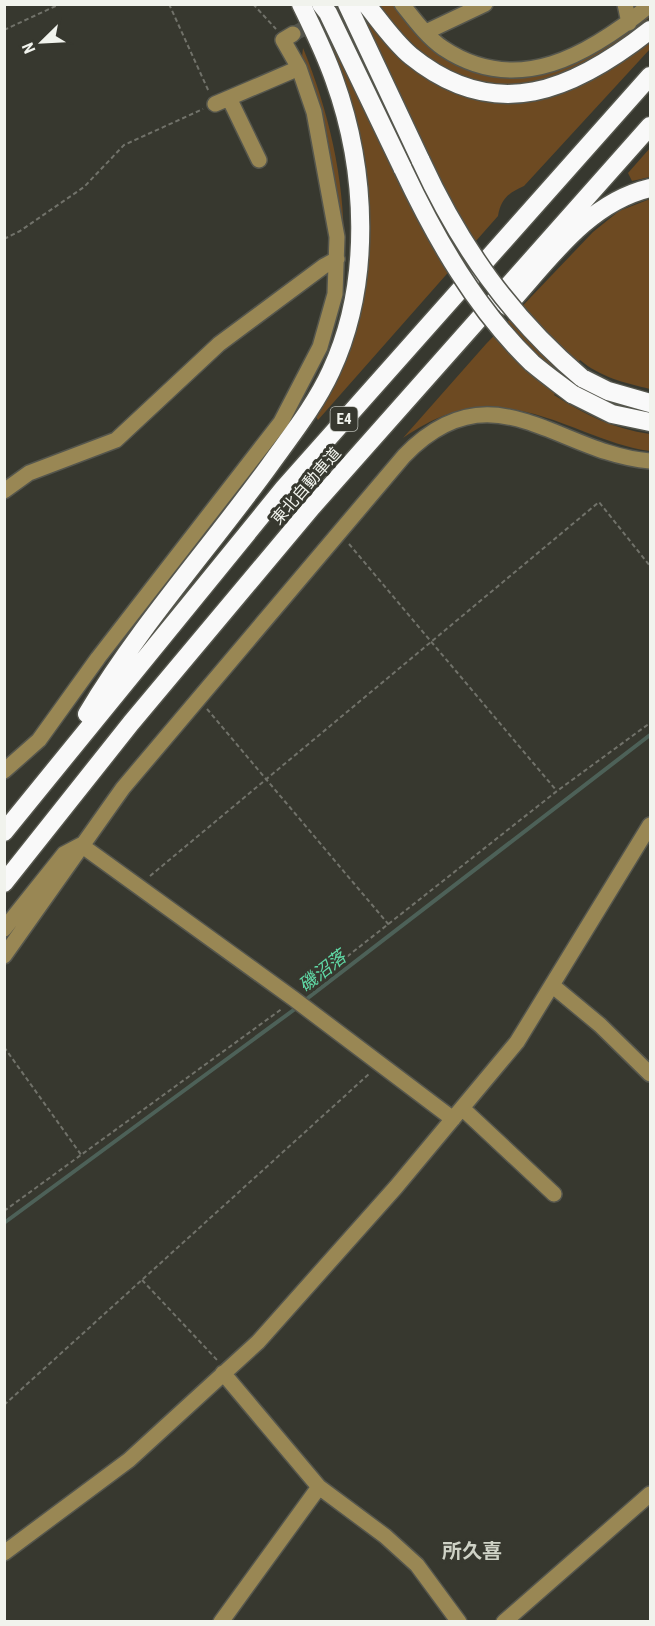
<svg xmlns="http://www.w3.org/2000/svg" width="655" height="1626" font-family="'Roboto Condensed','Noto Sans JP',sans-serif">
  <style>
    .green { fill: #6d4a22 }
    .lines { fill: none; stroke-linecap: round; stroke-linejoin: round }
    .stream { stroke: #4d6158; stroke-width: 4 }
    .minor-tunnel { stroke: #53544c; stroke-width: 15; stroke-dasharray: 15 8; stroke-linecap: butt }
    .minor-casing { stroke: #55564d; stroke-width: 18 }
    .highway-casing { stroke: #55564d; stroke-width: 21 }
    .path { stroke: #71726a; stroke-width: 2; stroke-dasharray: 4.5 3; stroke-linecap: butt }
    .minor { stroke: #998754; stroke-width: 15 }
    .highway { stroke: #f9f9f9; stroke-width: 18 }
    .highway-bridge-casing { stroke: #55564d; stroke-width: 21; stroke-linecap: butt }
    .highway-bridge { stroke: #f9f9f9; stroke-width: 18 }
    .labels { text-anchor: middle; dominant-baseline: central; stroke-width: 6; stroke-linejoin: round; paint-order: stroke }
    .shield { fill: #37382f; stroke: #b9bbb4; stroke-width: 1.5 }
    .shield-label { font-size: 15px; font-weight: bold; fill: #f1f3ed }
    .street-label { font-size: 16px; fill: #f1f3ed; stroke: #37382f }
    .water-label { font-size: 18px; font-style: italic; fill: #60d9a6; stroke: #37382f }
    .quarter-label { font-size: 20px; font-weight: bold; fill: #cfd2c6; stroke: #37382f }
  </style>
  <rect width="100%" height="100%" fill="#37382f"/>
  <path class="green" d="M378,5H395L447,58L535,72L650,11V17C624,37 598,59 567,72C485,107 427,69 378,5Z
    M357,6L403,61L422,76L442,86L490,100L624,60L650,41V49L524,186C509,193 501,198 498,216L318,420L316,417L341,369L357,328L366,272L353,115L324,25L400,186L434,170Z
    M303,48C334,124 350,205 342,288L339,206L327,135L302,57Z
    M650,148V177L632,181L628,173Z
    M650,199V389C625,383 600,377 580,360L554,395C585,415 614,429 650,434V451C627,448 607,440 585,432C515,404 469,392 403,438L486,344L593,232L619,211Z"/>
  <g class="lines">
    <path class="stream" d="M304,1001L650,735
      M4,1223L299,1006"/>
    <path class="minor-tunnel" d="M293,34L352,4"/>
    <defs>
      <path id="minor" d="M402,4C414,19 427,37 443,48C518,98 590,54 650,5
        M625,4L629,23
        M426,32L485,4
        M229,98L259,160
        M215,104L299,68
        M4,491L29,473L116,440L219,344L324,266L337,259
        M4,771L39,740L98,658L281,422L320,347L335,294L337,237L314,112L299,68L283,40L293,34
        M4,929L64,854L81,845L294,999L453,1119
        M4,956L123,788L404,456C493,364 558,454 650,461
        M553,986L600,1025L650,1074
        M462,1108L554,1194
        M223,1373L319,1487L385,1536L417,1565L459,1622
        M4,1553L129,1460L258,1342L396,1187L517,1042L650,825
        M221,1622L319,1487
        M504,1622L650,1494"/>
      <path id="highway" d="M321,4L328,13L403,169
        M347,4L421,161
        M366,4C380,21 394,42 411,56C496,125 574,90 650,30
        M507,306C549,260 587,203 650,188
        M582,378L608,391L650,403
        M572,394L612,414L650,422
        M87,714C139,627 207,551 267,469C289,438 315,406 331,371C372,283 367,170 334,79C325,53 313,29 301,4
        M4,832L284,488L650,76
        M4,883L131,723L312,507L650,126"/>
    </defs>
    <use href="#minor" class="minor-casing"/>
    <use href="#highway" class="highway-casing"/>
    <path class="path" d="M169,4L209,92
      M253,4L276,29
      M4,30L60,4
      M4,239L20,231L84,187L124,145L203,109
      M349,544L556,790
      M207,709L389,925
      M150,876L599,502L650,566
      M306,989L557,791L650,723
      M4,1047L82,1156
      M4,1211L283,1008
      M142,1280L218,1361
      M4,1405L369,1074"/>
    <use href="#minor" class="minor"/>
    <use href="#highway" class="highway"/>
    <defs>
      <path id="highway-bridge" d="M421,161C460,246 510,317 582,378
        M403,169C436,239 476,309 532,363C545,374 559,384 572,394"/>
    </defs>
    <use href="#highway-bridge" class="highway-bridge-casing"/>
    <use href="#highway-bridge" class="highway-bridge"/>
  </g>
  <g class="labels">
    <rect class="shield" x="330.5" y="407" width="27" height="24" rx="4.5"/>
    <g class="shield-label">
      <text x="344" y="419">E4</text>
    </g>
    <g class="street-label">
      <text transform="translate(306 486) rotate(-49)">東北自動車道</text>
    </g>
    <g class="water-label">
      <text transform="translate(322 971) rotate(-38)">磯沼落</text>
    </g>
    <g class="quarter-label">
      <text x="472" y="1551">所久喜</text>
    </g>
  </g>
  <rect width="655" height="1626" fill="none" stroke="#f1f3ed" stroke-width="12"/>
  <g transform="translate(42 42) rotate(246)" stroke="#37382f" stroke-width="4.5" paint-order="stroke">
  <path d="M0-4.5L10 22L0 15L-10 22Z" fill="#f1f3ed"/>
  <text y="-9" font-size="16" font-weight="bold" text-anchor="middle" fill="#f1f3ed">N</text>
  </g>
</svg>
